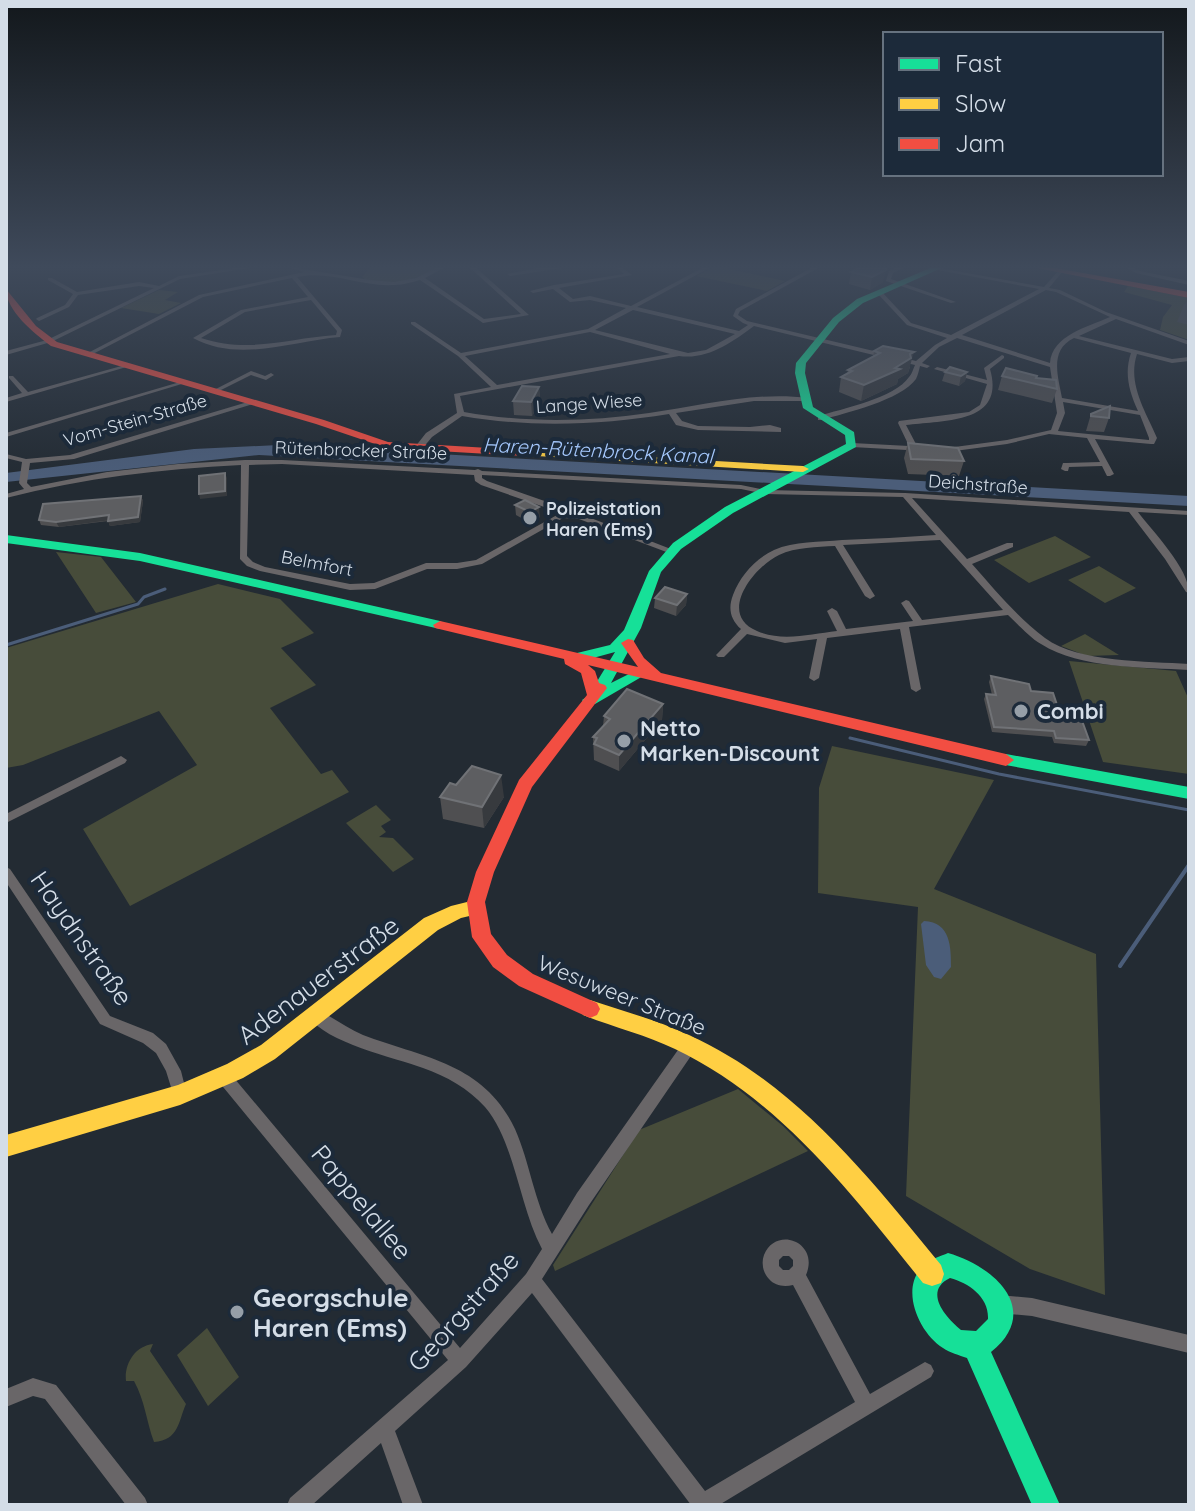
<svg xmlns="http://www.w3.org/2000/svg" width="1195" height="1511" font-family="Quicksand,sans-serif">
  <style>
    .green { fill: #474c3a }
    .water { fill: #4b5d79 }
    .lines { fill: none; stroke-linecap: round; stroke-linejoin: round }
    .stream-far1 { stroke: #4b5d79; stroke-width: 3 }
    .stream { stroke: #4b5d79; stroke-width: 4 }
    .street { fill: #696668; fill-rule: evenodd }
    .fast { fill: #16e098; fill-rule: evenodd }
    .slow { fill: #ffcf43; fill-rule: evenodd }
    .jam { fill: #f24e42; fill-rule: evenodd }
    .wall { fill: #4f4f51 }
    .shaded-wall { fill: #373a3e }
    .building { fill: #5d5e61; stroke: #707276; stroke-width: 2 }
    .poi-dot { fill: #969fa8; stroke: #1c2a3a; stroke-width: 3 }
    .labels { text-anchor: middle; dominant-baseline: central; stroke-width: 8; stroke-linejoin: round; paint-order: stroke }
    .far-street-label { font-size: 18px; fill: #d4dde7; stroke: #1c2a3a }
    .far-poi-label { font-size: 18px; font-weight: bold; fill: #d4dde7; stroke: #1c2a3a; text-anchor: start }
    .far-water-label { font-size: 20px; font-style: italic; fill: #a5c8fd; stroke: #1c2a3a }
    .poi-label { font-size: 22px; font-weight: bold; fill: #d4dde7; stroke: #1c2a3a; text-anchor: start }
    .street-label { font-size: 22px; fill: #d4dde7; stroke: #1c2a3a }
    .near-street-label { font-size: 26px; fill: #d4dde7; stroke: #1c2a3a }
    .near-poi-label { font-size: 26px; font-weight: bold; fill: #d4dde7; stroke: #1c2a3a; text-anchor: start }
  </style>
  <rect width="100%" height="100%" fill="#232b33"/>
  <path class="green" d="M378,266H441C422,277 381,293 362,277L370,268Z
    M716,266L785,281L767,291L696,276Z
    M1128,286L1189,298V340L1160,330L1163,317L1172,305L1124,292Z
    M159,290L178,292L165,300L181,303L159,314L121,308Z
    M1055,536L1091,557L1029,583L994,560Z
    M56,552L101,557L136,602L96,613Z
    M1099,566L1136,588L1105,603L1068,580Z
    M218,584L280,599L314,633L281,648L316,685L270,708L321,774L332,770L349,792L130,906L83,829L197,765L159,711L23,765L6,768V648Z
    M1085,634L1119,655L1087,656L1061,646Z
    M1069,661L1176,671L1189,700V774L1103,762Z
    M832,746L994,780L934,889L1096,954L1105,1295L1030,1269L906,1196L918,907L818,893L819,788Z
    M376,805L391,820L381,826L386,832L379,837L393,838L414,859L393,872L346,823Z
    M738,1089L783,1126L808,1151L555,1271L553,1265L639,1130Z
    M207,1328L239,1377L208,1406L177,1355Z
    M153,1344L150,1351L186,1404C178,1422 179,1440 154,1442C146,1420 145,1401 134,1381H126C124,1364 135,1346 153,1344Z"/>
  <path class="water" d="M278,445L1189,496V506L259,455L6,482V473L194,449Z
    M924,921C951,922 951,948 951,967L941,979L934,977L926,965L921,924Z"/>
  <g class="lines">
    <path class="stream-far1" d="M6,645L138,604L144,597L165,589
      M850,738L999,774L1189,810"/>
    <path class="stream" d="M1120,966L1189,865"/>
    <path class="street" d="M249,266H263L180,279L51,342L6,355V351L47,340L154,288L139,286L78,295L69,307L39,321L36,319L37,318L65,305L73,294L48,280V278H52L77,292L139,282L159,286L179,276Z
      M284,266L370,280L394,282L416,278L440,266H447L425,278L484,319L521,314L468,266H474L529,315L483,323L420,280C412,282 403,285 394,285C360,287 331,270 297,277L342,330L340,337C292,341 239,363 193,338L241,310L308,297L292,278L203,297L89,356L84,355L199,295L304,272ZM311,300L337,331L336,335C288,338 250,354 201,338L245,312Z
      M536,266H575L510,276L507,274L538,268Z
      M614,266H620L632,275L559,288L573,299L590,296L631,306L706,266H713L637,307L739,331L748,325L743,323L733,316L736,309L815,266H822L740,311L738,315L747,321L916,361L935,345L947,338L907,325L877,293V291H881L911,323L951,335L1039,289L916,266H928L1044,287L1060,269L1063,271L1049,288L1060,290L1106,312L1189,341V345L1116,319L1079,336L1172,359L1189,357V361L1172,363L1137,354C1127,384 1146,412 1157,438L1154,444H1151L1095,439L1114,474L1110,476H1107L1102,466L1069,467L1068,471H1065L1061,469L1063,463H1066L1100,462L1087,438L1049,434L1007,444L947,452L943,450L947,448L1007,440L1051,430L1057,413L1050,367L957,338L939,347L922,363L930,366L927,368L920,366C919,370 918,375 916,379C901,400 846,413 821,420H818V416C842,409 895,398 909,377C912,374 913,369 915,365L754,326C732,342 708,360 679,356L460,396L464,412C526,423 587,422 649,413C701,406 755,391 808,398V400L806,401H754L676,413L682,421L698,426L750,427L770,425L781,428V432L698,430L676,425L669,414C600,425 532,428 462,416L432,437L422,449H416L415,447L426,433L457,413L454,394L491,387L458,356L411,324V322H415L461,353L588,329L626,308L590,300L570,302L553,289L533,293L530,291L554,285L624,274ZM1046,290L1056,292L1110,317C1088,327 1052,335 1050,363L962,335ZM633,310L735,334L706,350L688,353L595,330ZM590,332L670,354L497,385L465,356ZM1074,338L1131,353C1124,373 1129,391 1138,411L1062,398C1058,376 1049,350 1074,338ZM1063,402L1140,415L1149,438V440L1058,431L1065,413Z
      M900,266H907L893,273L891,279L956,302L951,303L886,281L889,271Z
      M1123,266H1130L1140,271L1189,281V285L1136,273Z
      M1002,355L1004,356V358L990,369C1006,424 944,420 906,425L917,446L925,447V451L852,447L848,445L852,443L909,446L898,423L899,421L969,412L980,405L987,384L934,369L937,367L987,380L984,368Z
      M125,365L130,366L6,402V398L22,393L9,378V376H13L28,392Z
      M251,371L265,376L271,373L274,375L266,380L251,375L215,393L210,392Z
      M180,382L185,383L6,437V433Z
      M251,401L253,402V404L74,459L30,463L27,483L31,487L107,472L178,464L245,460H282L475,470L478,469L482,471L741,485L765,490L905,493L1189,511V515L1138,512C1153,532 1189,568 1189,593L1186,592L1165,559L1129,512L912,498L967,559L1007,543H1013V547L972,564C995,590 1017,617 1045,638C1079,663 1148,661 1189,664V670C1143,667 1081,669 1041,644C1029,637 1018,624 1008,615L909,627L921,689L916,692L911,689L900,629L827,638L819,678L814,681L809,678L817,639L785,643L747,634L724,657H718L716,655L718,653L741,629C730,619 728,608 733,595C740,576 755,559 774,550C794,541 820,542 842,540C873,539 905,537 936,535L903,497L765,494L741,489L482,475V478L487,481L556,505L564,513L583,515L676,551L672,554L669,553L579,519L563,518L482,564L457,569H427L375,589L350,590L260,571L247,566L240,559L241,465C161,469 84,478 6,498V494L24,489L19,483L22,462L6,458V454L26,459L70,455ZM282,464L474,475L475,481L481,485L550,509L557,515L476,560L457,563H426L374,583L350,584L265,567L253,562L247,556L249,465ZM940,540L1003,610L922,620L909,601L906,600L901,603L913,621L846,629L837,611L832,608L827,611L837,631C811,634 782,642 757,631C716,614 755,566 779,555C796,547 817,547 835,546L865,596L870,599L875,596L843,545Z
      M121,756L127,760L125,763L6,823V814Z
      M6,867L10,869L110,1016L153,1033L166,1044L181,1071L187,1095L185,1100L180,1102L175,1100L166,1071L156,1053L143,1043L100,1024L6,882Z
      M315,1009C332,1016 346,1028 363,1035C424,1058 484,1063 515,1129C530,1163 534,1201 552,1234L577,1193L685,1040L690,1038L695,1040L697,1045L695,1050L589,1205L542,1279L705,1491L855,1402L793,1285C784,1287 775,1286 769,1279C763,1273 761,1263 764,1255C776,1225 820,1242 806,1275L870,1394L925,1362L931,1365L934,1371L931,1377L719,1505H691L532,1293L466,1367L395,1431L423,1505H403L381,1443L312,1505H287L290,1498L448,1360L219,1082L217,1077L219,1072L224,1070L229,1072L460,1348L526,1274L542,1249C519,1206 515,1142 485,1107C469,1089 446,1076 423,1068C394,1057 324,1043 308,1015L310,1011ZM783,1256H789L793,1260V1266L789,1270H783L779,1266V1260Z
      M998,1295L1032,1298L1189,1335V1353L1032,1316L998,1313L992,1310L989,1304L992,1298Z
      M33,1378L56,1385L145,1498L148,1505H126L45,1399L33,1396L6,1407V1389Z"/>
    <path class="fast" d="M935,266H946L863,303L839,322L806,363L805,373L813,407L854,432L856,447L733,513L681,549L661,572L641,628L611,683L643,667L650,672L595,704H585L582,700L595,691L593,688L615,652L582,661L575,656L577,653L610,645L624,630L649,571L673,543L725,507L846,444L845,435L803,408L795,373L796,363L833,318L857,299Z
      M6,535L140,553L440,621L447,625L440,629L140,561L6,543Z
      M1006,754L1189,787V799L1000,764L998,760L1000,756Z
      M948,1253C994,1266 1043,1310 991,1352L1060,1505H1032L967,1358C959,1355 950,1353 943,1348C919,1333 898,1287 925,1264C931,1259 941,1256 948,1253ZM950,1278C969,1283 989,1297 988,1319L976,1331L961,1330C945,1317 923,1291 950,1278Z"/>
    <path class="slow" d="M524,450L803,466L809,469L803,472L520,455V451Z
      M475,900L482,903L484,908L482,913L461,918L438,930L275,1059L243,1078L180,1105L6,1157V1135L178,1085L227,1064L261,1045L424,918L451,906Z
      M590,1000C623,1011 657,1020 689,1035C795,1083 869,1177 941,1265L944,1274L941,1283L932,1286L923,1283C852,1194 780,1099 675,1049C646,1035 613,1027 583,1015L580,1009L583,1003Z"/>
    <path class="jam" d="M1027,266H1044L1189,292V298Z
      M6,289L36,326L57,342L324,420L388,442L524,450L529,453L524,456L387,448L316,424L51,346C34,333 6,311 6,289Z
      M440,621L638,667L621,643L628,639L633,640L644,658L661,673L1006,754L1014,760L1006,766L588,665L595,671L599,683L605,685L607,688L532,787L494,872L485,902L491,934L507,955L533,974L597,1003L600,1009L597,1015L590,1018L519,986L493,967L472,937L467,902L476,872L519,780L587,695L581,673L565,664L564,659L435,628L433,625Z"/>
  </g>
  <path class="wall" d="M862,266L883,282L870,290L849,284L851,272Z
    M1189,299V325L1177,322L1184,305Z
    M874,351L910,367L908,373L898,379L897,384L861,401L839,392L841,377L847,374L848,370L873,357Z
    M945,372H967L965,381L959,386L942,381Z
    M1002,376L1057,389L1052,403L998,390Z
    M539,387L540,401L532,416L514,415L513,401Z
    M1091,414L1109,418L1104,432L1086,431Z
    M908,443L964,461L959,476L908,474L904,458Z
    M141,496L143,501L140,522L110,526L108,521L59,527L41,525L39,520Z
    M515,505L540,517L530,523L516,515Z
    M687,594L686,605L676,616L654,608L655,598Z
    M991,676L1031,691L1089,740L1086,746L1054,743L1052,737L992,732L984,699L986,694L992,695L989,682Z
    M663,704L662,720L619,771L594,760L593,737L603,726L604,716Z
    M440,797H504L484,828L443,819Z"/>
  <path class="shaded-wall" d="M886,270L883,282L870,290L872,277Z
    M914,352L908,373L898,379L897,384L861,401L864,385L895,368Z
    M967,372L965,381L959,386L961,376Z
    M539,387L540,401L532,416L531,402Z
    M225,473L227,478V496L200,499L199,494Z
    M141,496L143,501L140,522L110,526L108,521Z
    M539,507L540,517L530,523V512Z
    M109,515L111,520L59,527L56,522Z
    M687,594L686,605L676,616L677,605Z
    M663,704L662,720L619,771V755Z
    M501,775L504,797L484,828L482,807Z"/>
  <path class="building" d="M862,266H886V270L872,277L851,272Z
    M883,346L914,352L910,354L911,358L895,368L900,369L864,385L841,377L852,371L848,370L880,353L874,351Z
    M950,367L967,372L961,376L945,372Z
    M1006,368L1037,376L1036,378L1056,380L1057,389L1002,376Z
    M522,386L539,387L531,402L513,401Z
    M1110,406L1109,418L1091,416V414Z
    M908,443L958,448L964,461L911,459Z
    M225,473V491L199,494V476Z
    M141,496L138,517L108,521L109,515L56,522L39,520L43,504Z
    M525,500L539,507L530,512L515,505Z
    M665,587L687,594L677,605L655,598Z
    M991,676L1029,684L1031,691L1053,693L1061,717L1081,718L1089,740L1056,738L1054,731L994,727L986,694L996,695Z
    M627,689L663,704L619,755L594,744L597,738L593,737L610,719L604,716Z
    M472,766L501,775L482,807L440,797L450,783L456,785Z"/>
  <linearGradient id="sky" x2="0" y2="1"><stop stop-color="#13181c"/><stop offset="0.56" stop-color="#3f4a5b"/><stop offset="1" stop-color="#3f4a5b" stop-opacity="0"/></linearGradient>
  <rect width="1195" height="477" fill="url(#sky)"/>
  <g class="poi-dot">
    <circle cx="530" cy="518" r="8"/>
    <circle cx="1021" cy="711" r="8"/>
    <circle cx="624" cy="741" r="8"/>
    <circle cx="237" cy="1312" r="8"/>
  </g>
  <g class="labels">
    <g class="far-street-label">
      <text transform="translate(589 403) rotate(-4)">Lange Wiese</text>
      <text transform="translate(135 420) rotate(-16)">Vom-Stein-Straße</text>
      <text transform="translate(361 450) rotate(2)">Rütenbrocker Straße</text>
      <text transform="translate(978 484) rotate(4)">Deichstraße</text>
      <text transform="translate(317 563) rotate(11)">Belmfort</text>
    </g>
    <g class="far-poi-label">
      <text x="546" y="508">Polizeistation<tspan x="546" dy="21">Haren (Ems)</tspan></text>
    </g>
    <g class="far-water-label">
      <text transform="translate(598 450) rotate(3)">Haren-Rütenbrock Kanal</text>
    </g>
    <g class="poi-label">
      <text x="1037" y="711">Combi</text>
      <text x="640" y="728">Netto<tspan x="640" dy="25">Marken-Discount</tspan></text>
    </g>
    <g class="street-label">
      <text transform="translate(622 995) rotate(22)">Wesuweer Straße</text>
    </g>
    <g class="near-street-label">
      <text transform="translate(82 938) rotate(55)">Haydnstraße</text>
      <text transform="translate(318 980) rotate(-37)">Adenauerstraße</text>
      <text transform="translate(362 1202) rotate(50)">Pappelallee</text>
      <text transform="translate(463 1311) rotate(-48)">Georgstraße</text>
    </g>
    <g class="near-poi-label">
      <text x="253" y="1297">Georgschule<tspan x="253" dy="30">Haren (Ems)</tspan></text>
    </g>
  </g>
  <rect width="1195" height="1511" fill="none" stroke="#d4dde7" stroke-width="16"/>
  <rect x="883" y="32" width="280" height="144" fill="#1c2a3a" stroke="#66727f" stroke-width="2"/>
  <rect x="899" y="58" width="40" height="12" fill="#16e098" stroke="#66727f" stroke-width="2"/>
  <text x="955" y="72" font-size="24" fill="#d4dde7">Fast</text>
  <rect x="899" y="98" width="40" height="12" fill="#ffcf43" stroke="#66727f" stroke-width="2"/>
  <text x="955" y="112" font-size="24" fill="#d4dde7">Slow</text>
  <rect x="899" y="138" width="40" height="12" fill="#f24e42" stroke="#66727f" stroke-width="2"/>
  <text x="955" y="152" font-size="24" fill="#d4dde7">Jam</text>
</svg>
